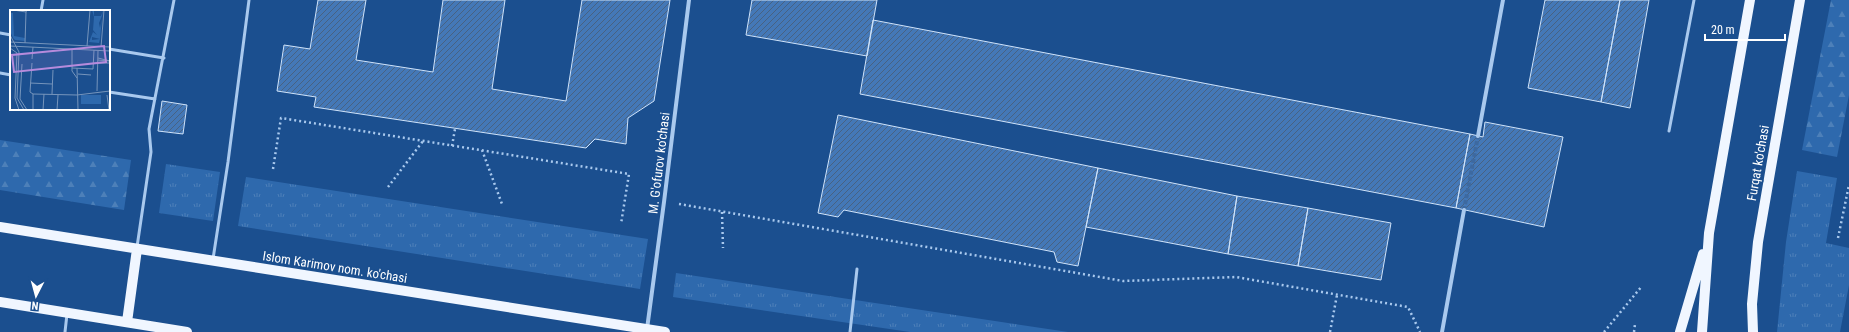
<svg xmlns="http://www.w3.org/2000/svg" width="1849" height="332" font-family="'Roboto Condensed',sans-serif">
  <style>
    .grass { fill: url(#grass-tufts) }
    .forest { fill: url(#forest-firs) }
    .building { fill: url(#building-hatch); stroke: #cfe3fa }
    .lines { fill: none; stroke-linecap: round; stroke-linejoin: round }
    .minor-tunnel { stroke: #3d69a0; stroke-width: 4; stroke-dasharray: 4 2; stroke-linecap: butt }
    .path { stroke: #a9c9ee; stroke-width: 2.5; stroke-dasharray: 2 3; stroke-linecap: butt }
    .service { stroke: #a9c9ee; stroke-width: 3 }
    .minor { stroke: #a9c9ee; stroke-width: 4 }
    .primary { stroke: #f0f6ff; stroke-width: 10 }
    .labels { text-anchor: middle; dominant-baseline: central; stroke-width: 3; stroke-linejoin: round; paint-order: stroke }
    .street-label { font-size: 13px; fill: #fff; stroke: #1b4f8f }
    .inset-road { fill: none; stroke: #7695bc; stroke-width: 1 }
    .view { fill: #b68bdc; fill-opacity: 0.15; stroke: #b68bdc; stroke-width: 2 }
    .inset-edge { fill: none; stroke: #fff; stroke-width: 2 }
  </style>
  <defs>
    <pattern id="grass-tufts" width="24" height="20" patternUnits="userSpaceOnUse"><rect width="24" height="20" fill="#2e69ad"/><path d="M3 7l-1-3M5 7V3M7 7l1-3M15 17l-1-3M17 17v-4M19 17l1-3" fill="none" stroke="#4d80b9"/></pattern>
    <pattern id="forest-firs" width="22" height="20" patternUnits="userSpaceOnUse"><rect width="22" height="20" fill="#2e69ad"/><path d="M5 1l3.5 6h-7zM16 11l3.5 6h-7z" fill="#4d80b9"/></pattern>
    <pattern id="building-hatch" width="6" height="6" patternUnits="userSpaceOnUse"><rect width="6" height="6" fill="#4478b7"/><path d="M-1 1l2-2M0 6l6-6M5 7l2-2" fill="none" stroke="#486282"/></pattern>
  </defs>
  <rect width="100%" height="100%" fill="#1b4f8f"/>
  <path class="grass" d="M166,164L220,172L213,221L159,213Z
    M1797,171L1837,178L1826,243L1849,248V285L1840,332H1777L1786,242Z
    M246,177L648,239L640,289L238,226Z
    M676,273L1068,332H910L673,297Z"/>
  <path class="forest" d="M1831,0H1849V95L1837,157L1802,150Z
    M0,140L131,160L124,210L0,190Z"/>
  <path class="building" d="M318,0H366L356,60L433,72L443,0H505L492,89L566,101L582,0H670L654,101L628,118L626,144L595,139L586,148L314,107L316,97L277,91L284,45L310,49Z
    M752,0H877L867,56L746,35Z
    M1545,0H1620L1601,102L1528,88Z
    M1620,0H1649L1630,108L1601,102Z
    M873,20L1470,134L1456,208L860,94Z
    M162,101L187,105L183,134L158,131Z
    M838,115L1098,168L1078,266L1057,262L1054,252L844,210L838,217L818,213Z
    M1485,122L1563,137L1544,227L1456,208L1470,134L1483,137Z
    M1098,168L1237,196L1228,254L1086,227Z
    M1237,196L1308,208L1298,266L1228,254Z
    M1308,208L1391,223L1381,280L1298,266Z"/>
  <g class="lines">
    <path class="minor-tunnel" d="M1464,210L1478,136"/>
    <path class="path" d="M452,146L455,129
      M482,150L502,204
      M273,169L281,118L629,174L621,224
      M388,187L423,141
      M679,204L1123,281L1236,277L1408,307L1420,332
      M722,212L723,248
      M1838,238L1849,185
      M1330,332L1337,295
      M1604,332L1642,286
      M1634,332L1635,324"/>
    <path class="service" d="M41,11L43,0
      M0,33L11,35
      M109,49L164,58
      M0,73L11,75
      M109,92L155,99
      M1669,131L1694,0
      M137,247L151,152L149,129L174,0
      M213,259L228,162L249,0
      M65,332L67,314
      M850,332L857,269"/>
    <path class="minor" d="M1478,136L1503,0
      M647,329L664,202L689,0
      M1442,332L1464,210"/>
    <path class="primary" d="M0,227L665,332
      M0,302L187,332
      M127,322L137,249
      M1680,332L1703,254
      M1702,332L1709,233L1750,0
      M1753,332L1752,304L1758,242L1800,0"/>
  </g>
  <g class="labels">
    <g class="street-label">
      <text transform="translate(659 163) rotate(-83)">M. G'ofurov ko'chasi</text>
      <text transform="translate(1758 163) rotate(-80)">Furqat ko'chasi</text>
      <text transform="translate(335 267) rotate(9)">Islom Karimov nom. ko'chasi</text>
    </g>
  </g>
  <g transform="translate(10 10)">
    <rect width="100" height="100" fill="#1b4f8f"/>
    <path d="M82,0H84V6H91L93,0L92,6L89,13L90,18L92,8L90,29L82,27V30L90,29L89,33L79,32L83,22L87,25L83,20L84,7Z" fill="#2e69ad"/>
    <path d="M0,3H3L4,26L15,28V31L5,30L3,28L0,21Z" fill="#2e69ad"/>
    <path d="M71,85H91V94H71Z" fill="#2e69ad"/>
    <path class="inset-road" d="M3,0L16,2L17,0M0,25L9,42L7,88L14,100M0,32L100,37M15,33L16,2M0,36L100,41M77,36L80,0M91,37L94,0M0,38L7,43L5,88L9,100M62,39V61L67,68M88,48L100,51M22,49L23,37M22,53L20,82L23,84L67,85L100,81M87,53H100V51L88,50M12,54L10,89L17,100M62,58L83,59L84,40M67,58L68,100M68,64L81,65M20,73L42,74M87,81L88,41M42,84L43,60M97,85L99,100M23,100V84M33,100L34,84M47,100L48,85"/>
    <path class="view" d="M94,36L96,52L4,62L2,45Z"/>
    <rect width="100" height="100" class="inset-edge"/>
  </g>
  <g transform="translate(36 296) rotate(186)" stroke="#1b4f8f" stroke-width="3" paint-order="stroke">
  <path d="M0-3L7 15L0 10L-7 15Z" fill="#ffffff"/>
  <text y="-6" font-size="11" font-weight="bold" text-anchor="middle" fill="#ffffff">N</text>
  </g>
  <path d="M1705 34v6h80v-6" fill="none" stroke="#ffffff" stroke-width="2"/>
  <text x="1711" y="34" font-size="12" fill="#ffffff" stroke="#1b4f8f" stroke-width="3" paint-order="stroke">20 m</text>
</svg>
